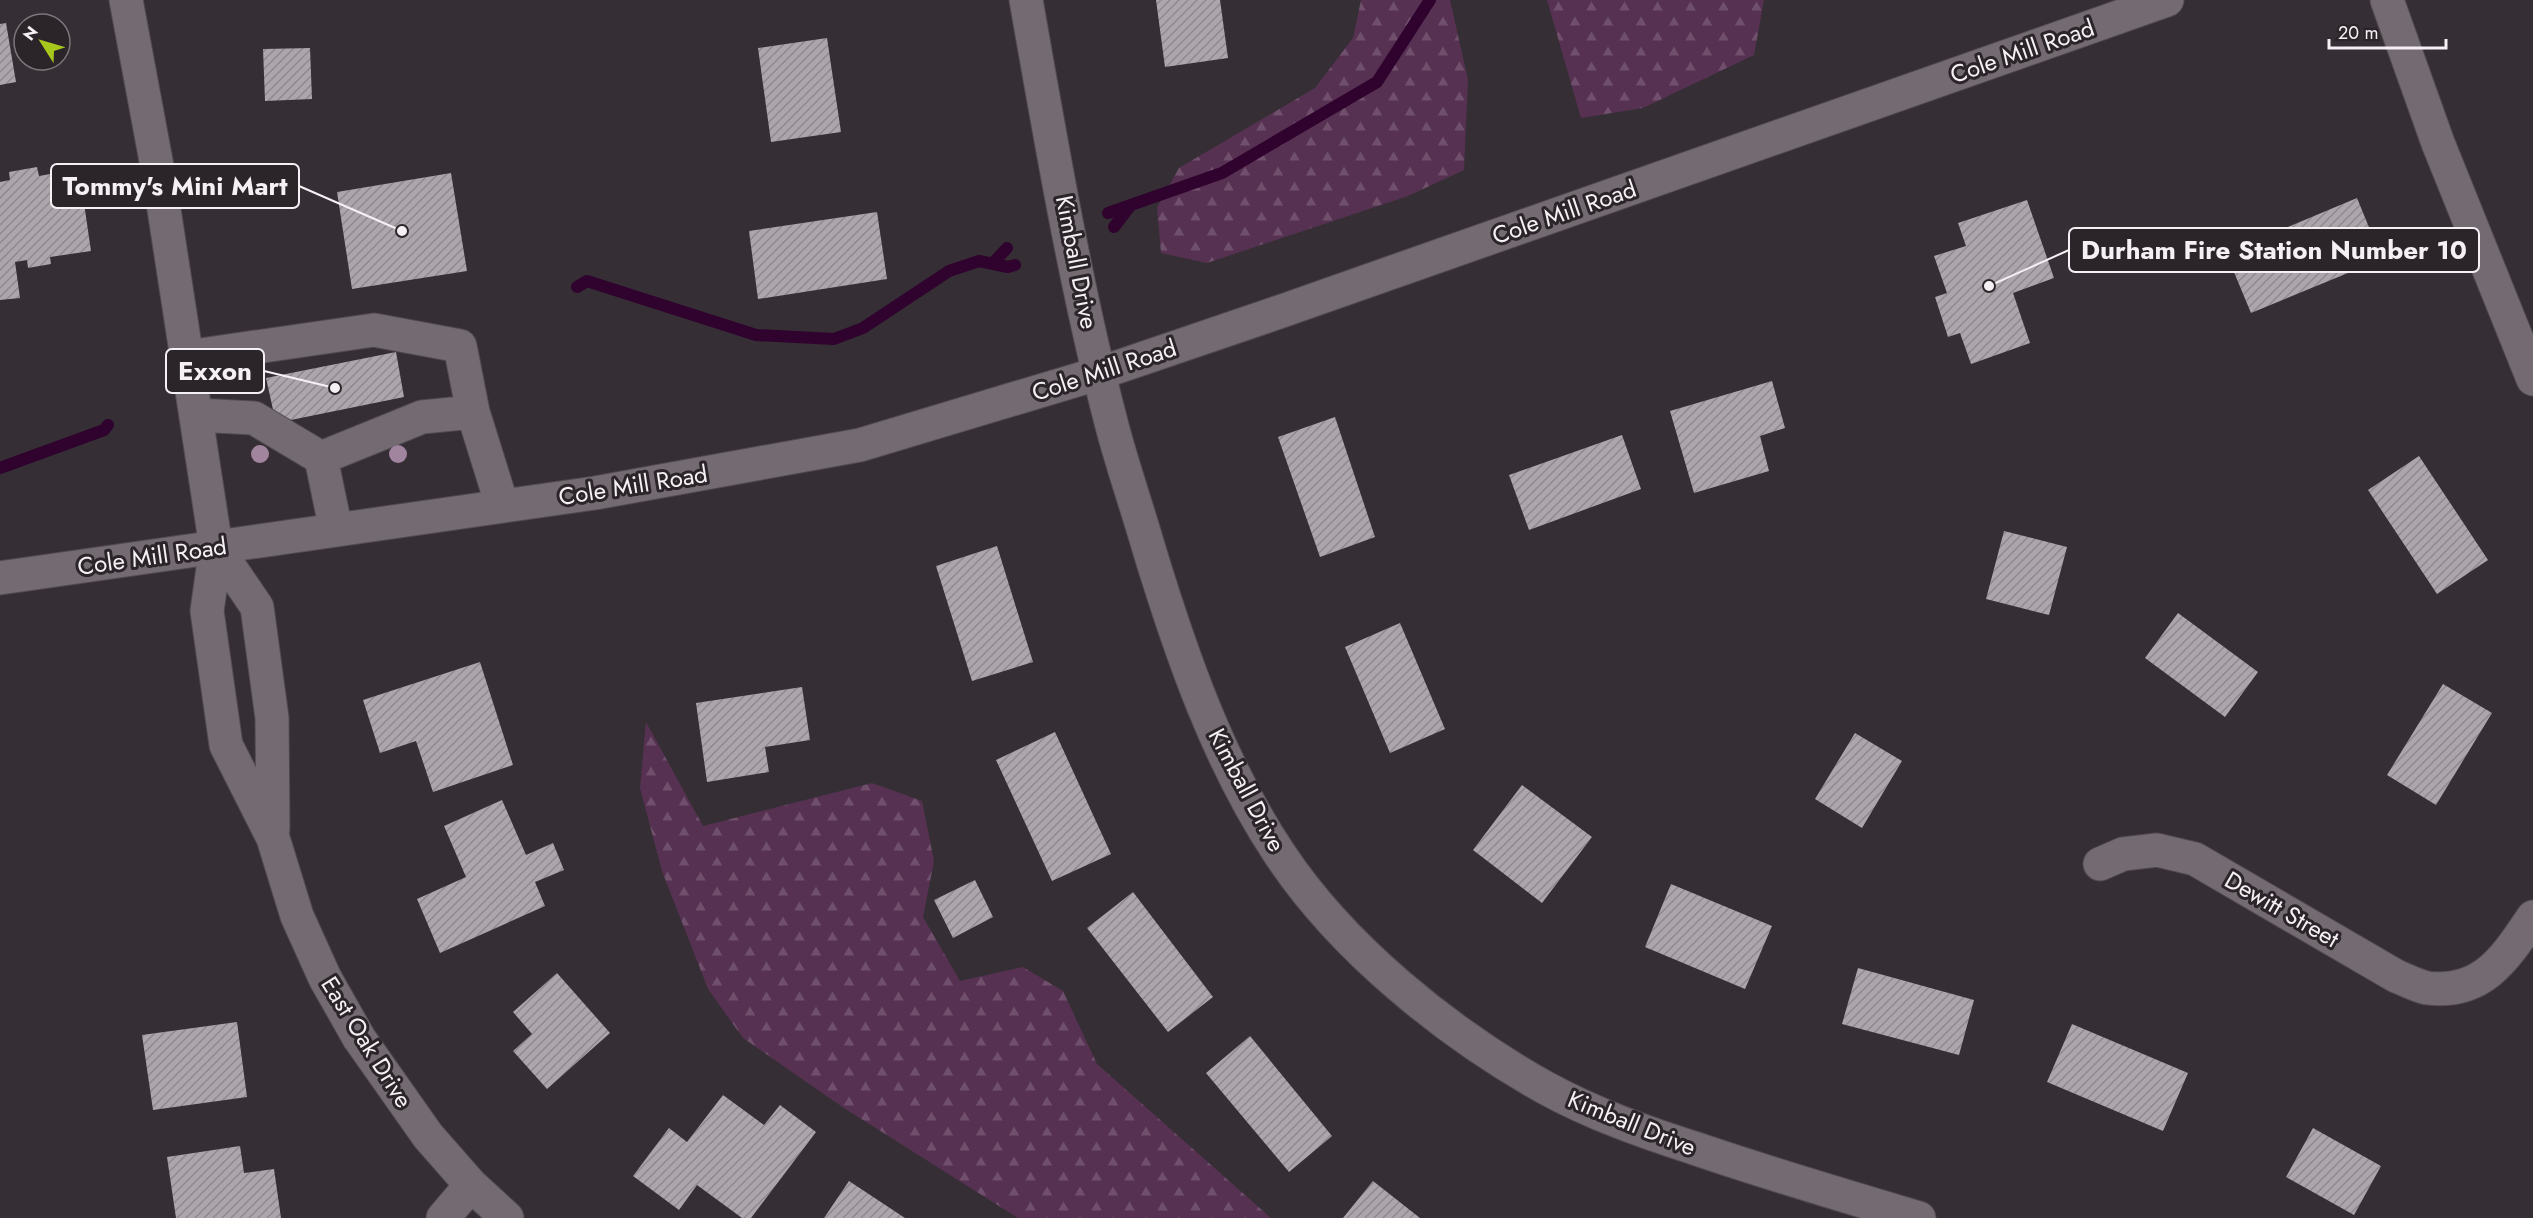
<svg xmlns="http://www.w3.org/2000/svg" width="2533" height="1218" font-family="Jost,sans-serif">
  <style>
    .forest { fill: url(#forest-firs) }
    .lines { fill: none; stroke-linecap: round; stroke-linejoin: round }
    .stream { stroke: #30022e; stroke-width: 12 }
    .building { fill: url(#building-hatch) }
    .minor-casing { stroke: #514b50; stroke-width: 35 }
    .minor { stroke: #736b71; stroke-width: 33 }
    .tree { fill: #a1849d }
    .labels { text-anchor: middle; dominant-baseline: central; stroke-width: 6; stroke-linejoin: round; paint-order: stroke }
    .street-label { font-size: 24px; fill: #f5f0f4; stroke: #2b252a }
    .leader { fill: none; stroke: #f5f0f4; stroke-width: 2 }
    .callout-dot { fill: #f5f0f4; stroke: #2b252a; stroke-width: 2 }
    .callout { fill: #2b252a; stroke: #f5f0f4; stroke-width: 2 }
    .callout-label { font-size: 26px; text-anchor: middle; font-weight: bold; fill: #f5f0f4 }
  </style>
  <defs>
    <pattern id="forest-firs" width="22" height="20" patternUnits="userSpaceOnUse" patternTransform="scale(1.5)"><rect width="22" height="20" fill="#563152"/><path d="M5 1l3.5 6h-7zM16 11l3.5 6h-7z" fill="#6f4f6c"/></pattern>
    <pattern id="building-hatch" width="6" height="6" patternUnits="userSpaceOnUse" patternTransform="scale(1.5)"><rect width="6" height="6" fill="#ada5ac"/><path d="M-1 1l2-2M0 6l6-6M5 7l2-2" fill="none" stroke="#8f898e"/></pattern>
  </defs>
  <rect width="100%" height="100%" fill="#352e34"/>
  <path class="forest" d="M1361,0H1450L1468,80L1464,170L1408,196L1207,263L1161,253L1157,207L1179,168L1315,88L1353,38Z
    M1547,0H1764L1754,55L1643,108L1581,118Z
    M646,722L703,826L872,783L922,801L934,861L923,917L960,981L1023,967L1063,991L1097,1064L1271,1218H1018L844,1108L743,1038L708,989L662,871L640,788Z"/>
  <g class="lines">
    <path class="stream" d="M1108,213L1222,173L1377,82L1430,0
      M1114,227L1130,206
      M994,262L1007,248
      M577,287L587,281L756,335L834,339L863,328L949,271L979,261L1008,267L1015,265
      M0,468L104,430L108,425"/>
  </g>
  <path class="building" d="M1156,0H1220L1228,58L1165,67Z
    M6,23L16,82L0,85V24Z
    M827,38L841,132L771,142L758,48Z
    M310,48L312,99L265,101L263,49Z
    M37,167L39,176L79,169L91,251L50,257L51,264L28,268L27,260L15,262L20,298L0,300V182L10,180L9,172Z
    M451,173L467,271L352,289L337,192Z
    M2357,198L2382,259L2251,313L2226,253Z
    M2027,200L2054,278L2013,293L2030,343L1971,364L1960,333L1948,337L1935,297L1947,293L1934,256L1966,246L1958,223Z
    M877,212L887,279L758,299L749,231Z
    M396,352L404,397L276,423L266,378Z
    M1772,381L1785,428L1760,436L1769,471L1694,493L1670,411Z
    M1335,417L1375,537L1320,557L1278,437Z
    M1622,435L1641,489L1529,530L1509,475Z
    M2419,456L2488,560L2437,594L2368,490Z
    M2004,531L2067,547L2049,615L1986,599Z
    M997,546L1033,662L972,681L936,566Z
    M2178,613L2258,672L2225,717L2145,658Z
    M1400,623L1445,729L1390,753L1345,647Z
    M480,662L513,765L433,792L416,741L380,753L363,700Z
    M2443,684L2492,713L2436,805L2387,775Z
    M802,687L810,740L765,747L769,772L707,782L696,703Z
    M1055,732L1111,854L1052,881L996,760Z
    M1855,733L1902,761L1862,828L1815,799Z
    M1522,785L1592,837L1542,903L1473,850Z
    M502,800L526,855L553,843L564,870L535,882L545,906L440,953L417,899L466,877L444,826Z
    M975,880L993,917L953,938L934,900Z
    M1671,884L1772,926L1745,989L1645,947Z
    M1133,892L1213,997L1168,1032L1087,928Z
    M1858,968L1974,1000L1959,1055L1842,1024Z
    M557,973L610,1033L547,1089L513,1051L532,1034L513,1012Z
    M237,1022L247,1097L153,1110L142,1035Z
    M2072,1024L2188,1073L2163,1131L2047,1082Z
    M1250,1036L1332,1136L1289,1172L1206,1073Z
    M723,1095L764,1125L780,1105L816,1132L751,1218H742L697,1185L679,1210L633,1176L669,1128L687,1142Z
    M2313,1128L2381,1166L2354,1215L2286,1177Z
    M240,1146L244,1173L274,1169L281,1218H176L167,1157Z
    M849,1181L905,1218H824Z
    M1373,1181L1420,1218H1343Z"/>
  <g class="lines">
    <defs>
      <path id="minor" d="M126,0L159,177L216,547L207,611L226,745L273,838L297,916L325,978L359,1038L428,1136L471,1185L507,1218
        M1026,0C1051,141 1075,284 1111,422C1122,465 1137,507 1149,549C1181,654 1218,761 1279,853C1341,947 1446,1032 1544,1087C1593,1114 1644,1132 1697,1149C1770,1174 1845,1196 1919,1218
        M2387,0L2438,143L2533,379
        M187,357L374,330L460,346L473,412L422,417L321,458L254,418L196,415
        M473,412L502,505
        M321,458L336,530
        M216,547L257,607L272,718L273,829
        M0,578L595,493L860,445L1100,373L1282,311L2167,0
        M2100,864L2123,854L2157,850L2195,859L2396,976C2406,980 2417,986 2427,988C2483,995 2506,957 2533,917
        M443,1218L471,1185"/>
    </defs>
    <use href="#minor" class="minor-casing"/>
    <use href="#minor" class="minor"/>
  </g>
  <g class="tree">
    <circle cx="260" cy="454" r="9"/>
    <circle cx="398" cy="454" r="9"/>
  </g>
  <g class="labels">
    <g class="street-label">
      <text transform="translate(2022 51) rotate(-19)">Cole Mill Road</text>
      <text transform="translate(1564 212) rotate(-19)">Cole Mill Road</text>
      <text transform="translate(1077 262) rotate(79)">Kimball Drive</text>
      <text transform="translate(1104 370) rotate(-18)">Cole Mill Road</text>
      <text transform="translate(633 485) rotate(-9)">Cole Mill Road</text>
      <text transform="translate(152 556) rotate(-8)">Cole Mill Road</text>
      <text transform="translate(1247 790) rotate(62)">Kimball Drive</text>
      <text transform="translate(2282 909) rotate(30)">Dewitt Street</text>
      <text transform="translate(367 1042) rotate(58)">East Oak Drive</text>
      <text transform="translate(1632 1123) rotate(22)">Kimball Drive</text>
    </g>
  </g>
  <path class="leader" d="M402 231L299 186M1989 286L2069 250M335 388L264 371"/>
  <g class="callout-dot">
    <circle cx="402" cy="231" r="6"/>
    <circle cx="1989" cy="286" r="6"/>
    <circle cx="335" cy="388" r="6"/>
  </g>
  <g class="callout">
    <rect x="51" y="164" width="248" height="44" rx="6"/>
    <rect x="2069" y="228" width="410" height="44" rx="6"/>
    <rect x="166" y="349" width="98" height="44" rx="6"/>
  </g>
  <g class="callout-label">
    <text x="175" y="195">Tommy's Mini Mart</text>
    <text x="2274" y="259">Durham Fire Station Number 10</text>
    <text x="215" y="380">Exxon</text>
  </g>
  <g transform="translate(42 42) rotate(307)"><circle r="28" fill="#2b252a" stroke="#7c767b" stroke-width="1.5"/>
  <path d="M0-4.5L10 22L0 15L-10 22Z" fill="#a8c71d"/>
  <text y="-9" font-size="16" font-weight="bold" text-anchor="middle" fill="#f5f0f4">N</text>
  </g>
  <path d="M2329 39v9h117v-9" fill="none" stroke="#f5f0f4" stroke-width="3"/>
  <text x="2338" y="39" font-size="18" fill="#f5f0f4" stroke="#2b252a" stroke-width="4.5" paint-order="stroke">20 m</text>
</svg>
